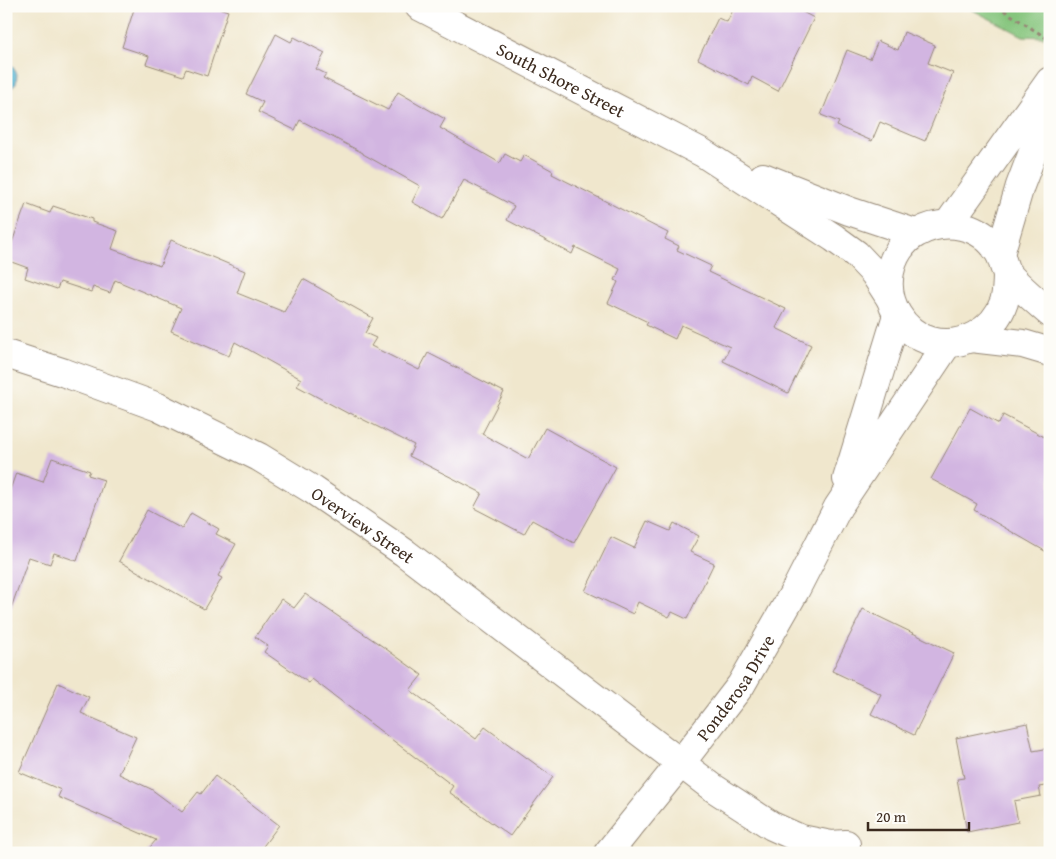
<svg xmlns="http://www.w3.org/2000/svg" width="1056" height="859" font-family="'Gentium Book Plus',serif">
  <style>
    .green { fill: #85c57d; stroke: #60784e }
    .water { fill: #53b2d1; stroke: #476e78 }
    .building { fill: #d2b5e1 }
    .lines { fill: none; stroke-linecap: round; stroke-linejoin: round }
    .minor-casing { stroke: #968876; stroke-width: 30 }
    .path { stroke: #968876; stroke-width: 3; stroke-dasharray: 4 4; stroke-linecap: butt }
    .minor { stroke: #fff; stroke-width: 28 }
    .labels { text-anchor: middle; dominant-baseline: central; stroke-width: 4; stroke-linejoin: round; paint-order: stroke }
    .street-label { font-size: 18px; fill: #3b2a1e; stroke: #fdfcf7 }
  </style>
  <rect width="100%" height="100%" fill="#fdfcf7"/>
  <filter id="ink" filterUnits="userSpaceOnUse"><feTurbulence type="fractalNoise" baseFrequency=".02" numOctaves="2"/><feDisplacementMap in="SourceGraphic" scale="10" xChannelSelector="R" yChannelSelector="G"/><feConvolveMatrix kernelMatrix="1 2 1 2 8 2 1 2 1" color-interpolation-filters="sRGB"/></filter>
  <filter id="wash" filterUnits="userSpaceOnUse"><feTurbulence type="fractalNoise" baseFrequency=".0096" numOctaves="4" result="noise"/><feDisplacementMap in="SourceGraphic" scale="20" xChannelSelector="R" yChannelSelector="G"/><feGaussianBlur stdDeviation="1.12" result="paint"/><feColorMatrix in="noise" values="0 0 0 0 0 0 0 0 0 0 0 0 0 0 0 0 0 1.4 0 .05"/><feComposite in="paint" operator="in"/></filter>
  <g filter="url(#wash)">
    <rect width="100%" height="100%" fill="#f0e7cd"/>
    <path class="green" d="M965,6H1050V26L1044,37L1023,36Z"/>
    <path class="water" d="M6,56L17,74L16,84L10,89H6Z"/>
    <g id="blocks">
      <path class="building" d="M135,6H213L228,11L207,76L186,69L183,76L146,64L149,56L122,47Z
        M735,6H791L814,18L778,91L752,77L749,85L698,59L718,18L727,22Z
        M904,32L935,45L928,63L953,73L925,141L880,122L872,141L837,126L839,122L821,115L847,50L870,59L878,41L898,50Z
        M276,34L291,42L294,37L325,53L316,69L326,74L323,78L388,110L398,92L445,119L440,128L500,163L505,154L520,162L524,155L553,171L552,174L668,233L665,239L679,246L677,250L711,266L708,272L786,309L776,328L811,345L788,393L723,361L730,347L681,325L675,339L646,325L648,322L608,303L618,282L615,280L620,269L575,247L572,254L507,220L514,206L464,180L442,219L412,202L420,186L363,154V153L300,120L295,130L258,112L263,102L246,94Z
        M26,204L50,213L53,206L92,219V222L118,231L112,249L160,266L171,240L245,271L237,293L284,312L303,279L373,318L365,333L376,338L371,346L419,370L428,353L504,392L482,434L528,459L545,428L616,467L574,543L532,520L524,534L474,508L482,493L409,456L414,445L350,413L349,414L297,386L301,379L235,342L229,356L171,331L181,308L115,280L110,293L93,287L91,292L60,282L57,289L25,278L28,268L6,260V259Z
        M970,408L999,424L1003,415L1050,440V554L974,510L977,504L931,479Z
        M52,458L90,471L88,475L104,480L77,561L54,553L50,564L29,557L10,611L6,610V501L16,473L43,482Z
        M147,510L182,529L191,513L219,529L216,534L236,544L218,576L222,578L204,609L119,561Z
        M647,521L670,531L674,523L699,536L690,552L714,563L687,619L672,612L669,617L638,602L633,614L585,591L611,537L634,548Z
        M305,594L382,646L422,675L410,690L476,739L485,727L553,777L510,836L449,792L453,786L312,679L309,683L264,652L268,646L255,637L281,599L294,608Z
        M863,609L954,653L914,735L871,714L881,694L832,671Z
        M58,683L89,697L81,713L136,737L119,774L151,789L182,812L198,792L201,794L215,776L279,825L258,853H145L156,840L58,797L61,790L19,772Z
        M1027,723L1033,751L1050,748V785L1039,787L1041,796L1014,801L1018,822L967,832L957,779L964,778L956,738Z"/>
    </g>
  </g>
  <g filter="url(#ink)">
    <use href="#blocks" fill-opacity="0" stroke="#968876" stroke-width="1"/>
    <g class="lines">
      <defs>
        <g id="minor">
          <path id="s1" d="M419,6L703,153L834,238L856,254L874,273L890,298"/>
          <path d="M763,177L849,211L915,233"/>
          <path d="M948,224L1050,81"/>
          <path d="M1000,254L1020,186L1050,107"/>
          <path d="M1007,273C1007,283 1007,292 1004,302C994,332 960,349 931,341C902,333 884,301 890,272C893,257 902,241 917,233C945,217 982,224 999,253C1003,259 1003,268 1008,274C1020,288 1036,301 1050,313"/>
          <path d="M971,338L1023,344L1050,352"/>
          <path id="s2" d="M6,354L65,373L158,407L259,457L313,490L405,553L712,787L772,826L801,839L831,845L846,844"/>
          <path d="M847,479L897,315"/>
          <path id="s3" d="M608,853L680,764L741,685L796,589L838,507L948,343"/>
        </g>
      </defs>
      <use href="#minor" class="minor-casing"/>
      <path class="path" d="M997,6L1048,39"/>
      <use href="#minor" class="minor"/>
    </g>
  </g>
  <g class="labels">
    <g class="street-label">
      <text stroke="none"><textPath href="#s1" startOffset="160">South Shore Street</textPath></text>
      <text stroke="none"><textPath href="#s2" startOffset="398">Overview Street</textPath></text>
      <text stroke="none"><textPath href="#s3" startOffset="209">Ponderosa Drive</textPath></text>
    </g>
  </g>
  <rect width="1056" height="859" fill="none" stroke="#fdfcf7" stroke-width="25"/>
  <path d="M868 822v8h101v-8" fill="none" stroke="#3b2a1e" stroke-width="2.5"/>
  <text x="876" y="822" font-size="15" fill="#3b2a1e" stroke="#fdfcf7" stroke-width="4" paint-order="stroke">20 m</text>
</svg>
